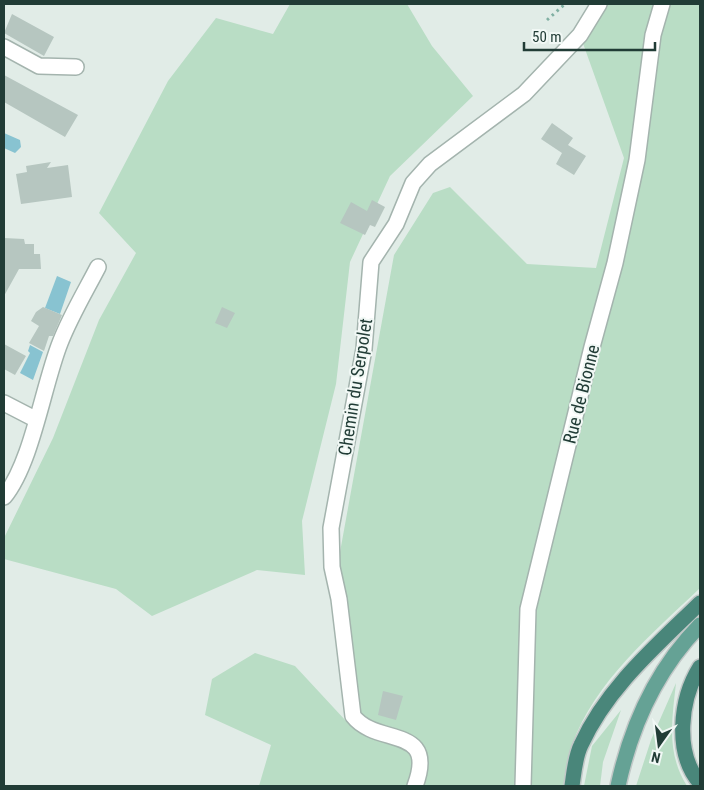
<svg xmlns="http://www.w3.org/2000/svg" width="704" height="790" font-family="'Roboto Condensed',sans-serif">
  <style>
    .green { fill: #b9ddc5 }
    .water { fill: #88c3d1 }
    .building { fill: #b6c6c0 }
    .lines { fill: none; stroke-linecap: round; stroke-linejoin: round }
    .minor-casing { stroke: #a4b4ae; stroke-width: 18 }
    .primary-casing { stroke: #c1c8c7; stroke-width: 18 }
    .trunk-casing { stroke: #c1c8c7; stroke-width: 18 }
    .path { stroke: #81b0a3; stroke-width: 3; stroke-dasharray: 2.5 4; stroke-linecap: butt }
    .minor { stroke: #fff; stroke-width: 15 }
    .primary { stroke: #65a295; stroke-width: 15 }
    .trunk { stroke: #49867a; stroke-width: 15 }
    .labels { text-anchor: middle; dominant-baseline: central; stroke-width: 4; stroke-linejoin: round; paint-order: stroke }
    .street-label { font-size: 18px; fill: #213c36; stroke: #f1f8f5 }
  </style>
  <rect width="100%" height="100%" fill="#e1ece7"/>
  <path class="green" d="M290,4H407L432,46L473,96L390,176L350,262L336,384L302,521L305,575L257,570L152,616L116,589L4,559V538L53,438L99,320L136,253L99,213L168,81L216,18L273,34Z
    M603,4H700V588C652,634 595,681 572,745C567,758 566,773 563,786H259L271,745L205,715L212,679L255,653L295,666L346,721L334,585L394,255L433,193L450,187L527,264L596,268L624,158L580,35Z
    M676,683C672,720 666,753 687,786H636L651,740Z
    M621,710L603,762L600,786H584L592,746Z"/>
  <path class="water" d="M4,133L20,140L21,147L15,153L4,148Z
    M57,276L71,282L60,314L45,308Z
    M30,345L43,352L33,380L20,373L30,353L28,351Z"/>
  <path class="building" d="M12,14L54,37L44,56L4,33Z
    M4,75L78,115L65,137L4,102Z
    M552,123L573,138L568,145L586,156L574,175L556,164L562,153L541,139Z
    M51,162L47,168L68,165L72,197L21,204L16,174L27,172L26,166Z
    M372,200L385,207L375,227L370,225L365,235L340,223L351,202L367,211Z
    M4,238L24,239L25,244H34V254H40L41,269H19L4,296Z
    M43,307L62,315L53,336H49L44,351L29,343L39,326L31,321L36,312Z
    M222,307L235,313L227,328L215,323Z
    M4,344L26,356L15,375L4,369Z
    M383,691L403,696L396,720L378,715Z"/>
  <g class="lines">
    <defs>
      <path id="minor" d="M4,47L39,66L76,67
        M4,403L35,419
        M4,497C32,463 43,386 60,343C70,317 85,292 98,267
        M415,786C438,724 377,747 353,716L339,599L332,567L331,528L364,349L371,262L396,224L413,183L430,164L524,94L580,35L599,4
        M523,786L528,609L592,347L615,263L637,160L653,35L662,4"/>
      <path id="primary" d="M618,786C631,726 657,669 700,625"/>
      <path id="trunk" d="M700,667C680,699 674,753 700,783
        M572,786C574,773 575,757 581,745C607,688 656,646 700,603"/>
    </defs>
    <use href="#minor" class="minor-casing"/>
    <use href="#primary" class="primary-casing"/>
    <use href="#trunk" class="trunk-casing"/>
    <path class="path" d="M547,20L565,4"/>
    <use href="#minor" class="minor"/>
    <use href="#primary" class="primary"/>
    <use href="#trunk" class="trunk"/>
  </g>
  <g class="labels">
    <g class="street-label">
      <text transform="translate(355 387) rotate(-81)">Chemin du Serpolet</text>
      <text transform="translate(581 394) rotate(-76)">Rue de Bionne</text>
    </g>
  </g>
  <rect width="704" height="790" fill="none" stroke="#213c36" stroke-width="10"/>
  <g transform="translate(659 745) rotate(194)" stroke="#f1f8f5" stroke-width="4" paint-order="stroke">
  <path d="M0-4L9 19L0 12L-9 19Z" fill="#213c36"/>
  <text y="-8" font-size="14" font-weight="bold" text-anchor="middle" fill="#213c36">N</text>
  </g>
  <path d="M524 42v8h131v-8" fill="none" stroke="#213c36" stroke-width="2.5"/>
  <text x="532" y="42" font-size="15" fill="#213c36" stroke="#f1f8f5" stroke-width="4" paint-order="stroke">50 m</text>
</svg>
